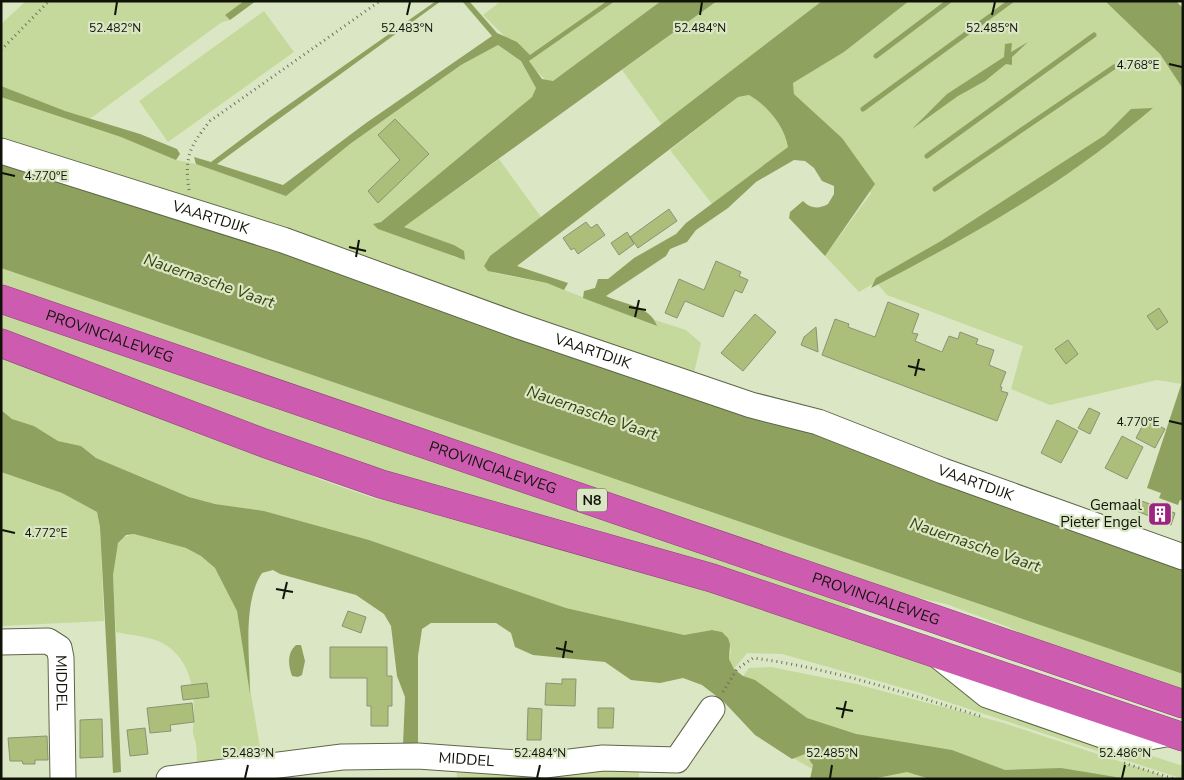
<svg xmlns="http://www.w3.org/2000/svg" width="1184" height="780" font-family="'Nunito Sans',sans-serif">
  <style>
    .green { fill: #c6d99c }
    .water { fill: #8ea15f }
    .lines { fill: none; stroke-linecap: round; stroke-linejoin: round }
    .stream { stroke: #8ea15f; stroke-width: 5 }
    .building { fill: #abbf7b; stroke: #899373 }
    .minor-casing { stroke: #5d6648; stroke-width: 27 }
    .highway-casing { stroke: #8b4275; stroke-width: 29 }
    .path { stroke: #6c735d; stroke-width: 3; stroke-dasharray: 1 4; stroke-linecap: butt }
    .minor { stroke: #fff; stroke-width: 25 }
    .highway { stroke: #cd5cb0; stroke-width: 28 }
    .ticks { fill: none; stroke: #101307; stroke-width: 2 }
    .labels { text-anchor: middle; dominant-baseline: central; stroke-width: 4.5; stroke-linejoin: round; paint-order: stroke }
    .shield { fill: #dbe7c4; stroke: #4d5340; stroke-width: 1 }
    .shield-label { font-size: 14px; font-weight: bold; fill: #101307 }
    .street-label { font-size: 15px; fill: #101307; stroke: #dbe7c4 }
    .poi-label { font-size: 15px; fill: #101307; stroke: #dbe7c4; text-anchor: end }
    .water-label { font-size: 16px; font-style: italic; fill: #34400d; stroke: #dbe7c4 }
    .ticks-label { font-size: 12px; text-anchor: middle; fill: #101307; stroke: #dbe7c4; stroke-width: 4.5; stroke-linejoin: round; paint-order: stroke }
  </style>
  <rect width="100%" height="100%" fill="#dbe7c4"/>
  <path class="green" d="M26,1H244L225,15L230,20L222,22L87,121L176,160L196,164L286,195L350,144L461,65L498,45L521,61L536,88L532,97L381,222L374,224L379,229L434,248L457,258L454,245L404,227L499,159L541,217L506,244L494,273L547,283L656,326L655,320L686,330L701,343L693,377L1,143V24Z
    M501,1H661L553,81H547L532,67L528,59L483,15Z
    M717,1H822L662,125L622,70Z
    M909,1H1105L1160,54L1183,89L1182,384L1157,380L1050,405L1011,389L1023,346L887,295L876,282L859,292L825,256L871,193L842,138L794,94L793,83L844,52Z
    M264,11L294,52L168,142L139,101Z
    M749,95C768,106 783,125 788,147L712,204L670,150L738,97Z
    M1,268L1183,674V692L1046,646L1008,627L946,604L891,592L1,285Z
    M1,309L852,602L848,611L594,529L365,466L1,331Z
    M1,356L276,459L319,479L373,498L423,509L500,533L738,598L936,667L1131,749L1183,766V779L917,692L782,654L747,653L734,669L729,659L731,651L728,638L722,632L712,630L684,635L566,608L369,540L264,511L215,504L189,497L96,458L81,446L58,441L34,426L12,419L1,410Z
    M1,472L62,493L97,512L100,527L104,621L1,626Z
    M134,534L186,548L201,556L215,568L225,584L237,611L262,759L197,769C197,761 197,753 196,745C196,740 192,735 193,730C196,698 194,657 158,641C145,636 129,635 116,632C115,606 107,561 121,538Z
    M771,667L856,684L1004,723L1158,774L1166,779H818L820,772C795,764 744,721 724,702L749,668Z
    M456,765H639V779H457Z"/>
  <path class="water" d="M244,1H256L230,20L225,15Z
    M436,1H441L217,164L283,185L366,123L492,36L462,1H469L497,33L517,42L530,55L607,1H615L529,61L542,79L553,81L661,1H717L404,227L454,245L464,251L465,260L378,229L373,224L381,222L532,97L536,88L521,61L498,45L461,65L350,144L286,196L196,164L194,157L211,162L271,117Z
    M822,1H909L844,52L793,83L794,94L842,138L875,184L825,256L789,218L790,212L803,201C811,209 819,209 828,204L834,194V186L822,181L814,168L805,161L794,160L756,182L728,208L696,230L687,242L670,249L666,256L606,296C622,304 651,306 657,326L583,298L584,291L595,288L598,279H608L634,258L676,234L686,223L788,147C784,126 768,106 749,95L738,97L517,266L568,283L564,290L547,283L488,271L484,266L490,256Z
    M1105,1H1176L1183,8V89L1160,54Z
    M1028,42L1012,57V65L1006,64L985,81L958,96L912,129L947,94L1004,57L1005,44L1012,43L1011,52Z
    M1,86L65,111L140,134L177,149L180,154L176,160L121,137L1,97Z
    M1153,108C1117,138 1080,167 1040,192C986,227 929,258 871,288L876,278L941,241L1105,135L1131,109Z
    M1,158L793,424L915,474L1015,507L1183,568V674L1,268Z
    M1183,379V501L1180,500L1178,505L1159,498L1161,493L1147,488Z
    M1,410L12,419L34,426L58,441L81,446L96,458L189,497L215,504L264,511L369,540L566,608L684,635L712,630L722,632L728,638L730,644L729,659L734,669L743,676L755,680L807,718L856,734L952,750L1005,770L1061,768L1128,779H930L907,772L872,779H810L813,765L805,754L792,759L755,735L724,702L702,685L683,678L660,683L631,680L605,662L533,655L515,647L511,633L496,623H431L422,629L418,656V745H403L405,697L397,676L391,626L384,614L356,595L280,574L273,570L262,573C242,602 250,659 250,694L237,611L215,568L201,556L186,548L134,534L126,535L118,543L113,575L121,772L113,773L100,527L97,512L62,493L1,472Z
    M296,645H301L305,661L302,675L298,677L292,676C288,665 287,653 296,645Z"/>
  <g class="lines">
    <path class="stream" d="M876,56L949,1
      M863,109L1011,1
      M927,156L1094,35
      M935,189L1114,67"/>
  </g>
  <path class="building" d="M395,119L429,154L378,203L368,191L400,160L378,135Z
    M669,209L677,221L638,248L630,237Z
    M586,222L591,228L597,224L605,235L578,254L574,248L571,250L563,238Z
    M627,232L634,244L619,255L611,243Z
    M716,261L741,272L739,276L748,280L742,293L735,290L723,317L685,301L677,318L665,313L679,279L704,290Z
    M888,302L919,314L912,333L918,334L915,341L942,352L949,336L958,339L960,332L978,339L976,344L994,350L989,365L1006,372L1000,387H1002L1001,391L1008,393L997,421L822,355L835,319L849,324L848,327L875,337Z
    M1159,308L1168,322L1157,330L1147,316Z
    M755,314L776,332L743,371L721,353Z
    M816,327L818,352L801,345L804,337Z
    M1068,340L1078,354L1066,364L1055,349Z
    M1089,408L1100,413L1090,434L1078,428Z
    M1146,419L1165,429L1155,448L1136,438Z
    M1057,420L1078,431L1061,463L1041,453Z
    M1122,436L1143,447L1127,479L1105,468Z
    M1136,499L1175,513L1171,525L1132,509Z
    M348,611L366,617L361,633L342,626Z
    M330,647H387V676H392V706H388V726H371V706H367V678H330Z
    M562,679H576L575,706L545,705L546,683L562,684Z
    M207,683L209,697L183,700L181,686Z
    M192,703L194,722L170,725L171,731L150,733L147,708Z
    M528,708L542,709L541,740H527Z
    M598,708H614L613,728H598Z
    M102,719L103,757L80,758V720Z
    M145,728L148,754L130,756L127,730Z
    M47,736L48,760H35V764H23L22,761H10L8,738Z"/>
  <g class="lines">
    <defs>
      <g id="minor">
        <path id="s1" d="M1,151L283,240L519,326L751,405L818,422L943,471L1183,557"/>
        <path id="s2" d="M1,642L48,641L59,648L61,658L63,779"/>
        <path d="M941,658L987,695L1122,742L1171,733"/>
        <path id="s3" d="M169,779L342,757L418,756L545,765L603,758L677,760L712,709"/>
      </g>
      <g id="highway">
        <path id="s4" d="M1,299L1183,704"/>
        <path d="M1,343L264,443L381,484L712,578L1183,737"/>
      </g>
    </defs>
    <use href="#minor" class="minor-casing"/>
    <use href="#highway" class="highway-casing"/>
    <path class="path" d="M1,50L49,1
      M189,190C184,157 190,146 210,121L380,1
      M723,692L737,669L753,658C831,668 908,694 983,717
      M1124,763L1174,779"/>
    <use href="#minor" class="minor"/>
    <use href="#highway" class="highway"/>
  </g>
  <path class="ticks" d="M115,15L117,2M407,15L410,2M700,15L702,2M992,15L995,2M1169,64L1182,67M2,173L15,176M349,247L366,251M356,257L359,240M629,307L646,310M635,317L639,300M908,366L925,370M915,376L919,359M1169,421L1182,424M2,530L15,533M276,589L293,592M283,599L287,582M556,648L573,652M563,658L566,641M836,708L853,711M842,718L846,701M245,778L248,765M537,778L540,765M830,778L832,765M1122,778L1125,765"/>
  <defs>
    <symbol id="building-square" viewBox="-11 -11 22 22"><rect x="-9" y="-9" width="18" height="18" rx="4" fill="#9b2581" stroke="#dbe7c4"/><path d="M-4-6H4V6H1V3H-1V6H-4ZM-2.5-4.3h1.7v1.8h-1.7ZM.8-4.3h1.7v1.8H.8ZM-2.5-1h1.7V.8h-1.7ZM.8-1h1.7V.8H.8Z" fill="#fff"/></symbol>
  </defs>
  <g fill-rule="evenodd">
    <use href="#building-square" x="1146" y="500" width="28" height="28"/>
  </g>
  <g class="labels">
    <rect class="shield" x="577" y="488.5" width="30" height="23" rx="4"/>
    <g class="shield-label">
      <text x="592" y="500">N8</text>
    </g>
    <g class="street-label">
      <text stroke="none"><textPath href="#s1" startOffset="220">VAARTDIJK</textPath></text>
      <text stroke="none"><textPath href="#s4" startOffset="115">PROVINCIALEWEG</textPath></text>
      <text stroke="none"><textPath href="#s1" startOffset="625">VAARTDIJK</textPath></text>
      <text stroke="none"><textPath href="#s4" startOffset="520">PROVINCIALEWEG</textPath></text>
      <text stroke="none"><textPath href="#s1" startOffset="1030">VAARTDIJK</textPath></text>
      <text stroke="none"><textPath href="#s4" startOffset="925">PROVINCIALEWEG</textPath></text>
      <text stroke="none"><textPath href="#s2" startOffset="95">MIDDEL</textPath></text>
      <text stroke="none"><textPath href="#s3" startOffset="299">MIDDEL</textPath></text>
    </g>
    <g class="poi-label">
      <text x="1142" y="505">Gemaal<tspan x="1142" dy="17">Pieter Engel</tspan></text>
    </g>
    <g class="water-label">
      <text transform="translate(209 281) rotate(19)">Nauernasche Vaart</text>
      <text transform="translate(592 413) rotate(19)">Nauernasche Vaart</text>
      <text transform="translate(975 545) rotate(19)">Nauernasche Vaart</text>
    </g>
  </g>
  <g class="ticks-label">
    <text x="115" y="32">52.482°N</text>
    <text x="407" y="32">52.483°N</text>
    <text x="700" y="32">52.484°N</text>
    <text x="992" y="32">52.485°N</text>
    <text x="1138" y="69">4.768°E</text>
    <text x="46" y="180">4.770°E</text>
    <text x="1138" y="426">4.770°E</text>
    <text x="46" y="537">4.772°E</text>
    <text x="248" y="757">52.483°N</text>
    <text x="540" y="757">52.484°N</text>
    <text x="832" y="757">52.485°N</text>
    <text x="1125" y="757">52.486°N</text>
  </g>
  <rect width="1184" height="780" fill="none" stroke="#101307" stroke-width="5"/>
</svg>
